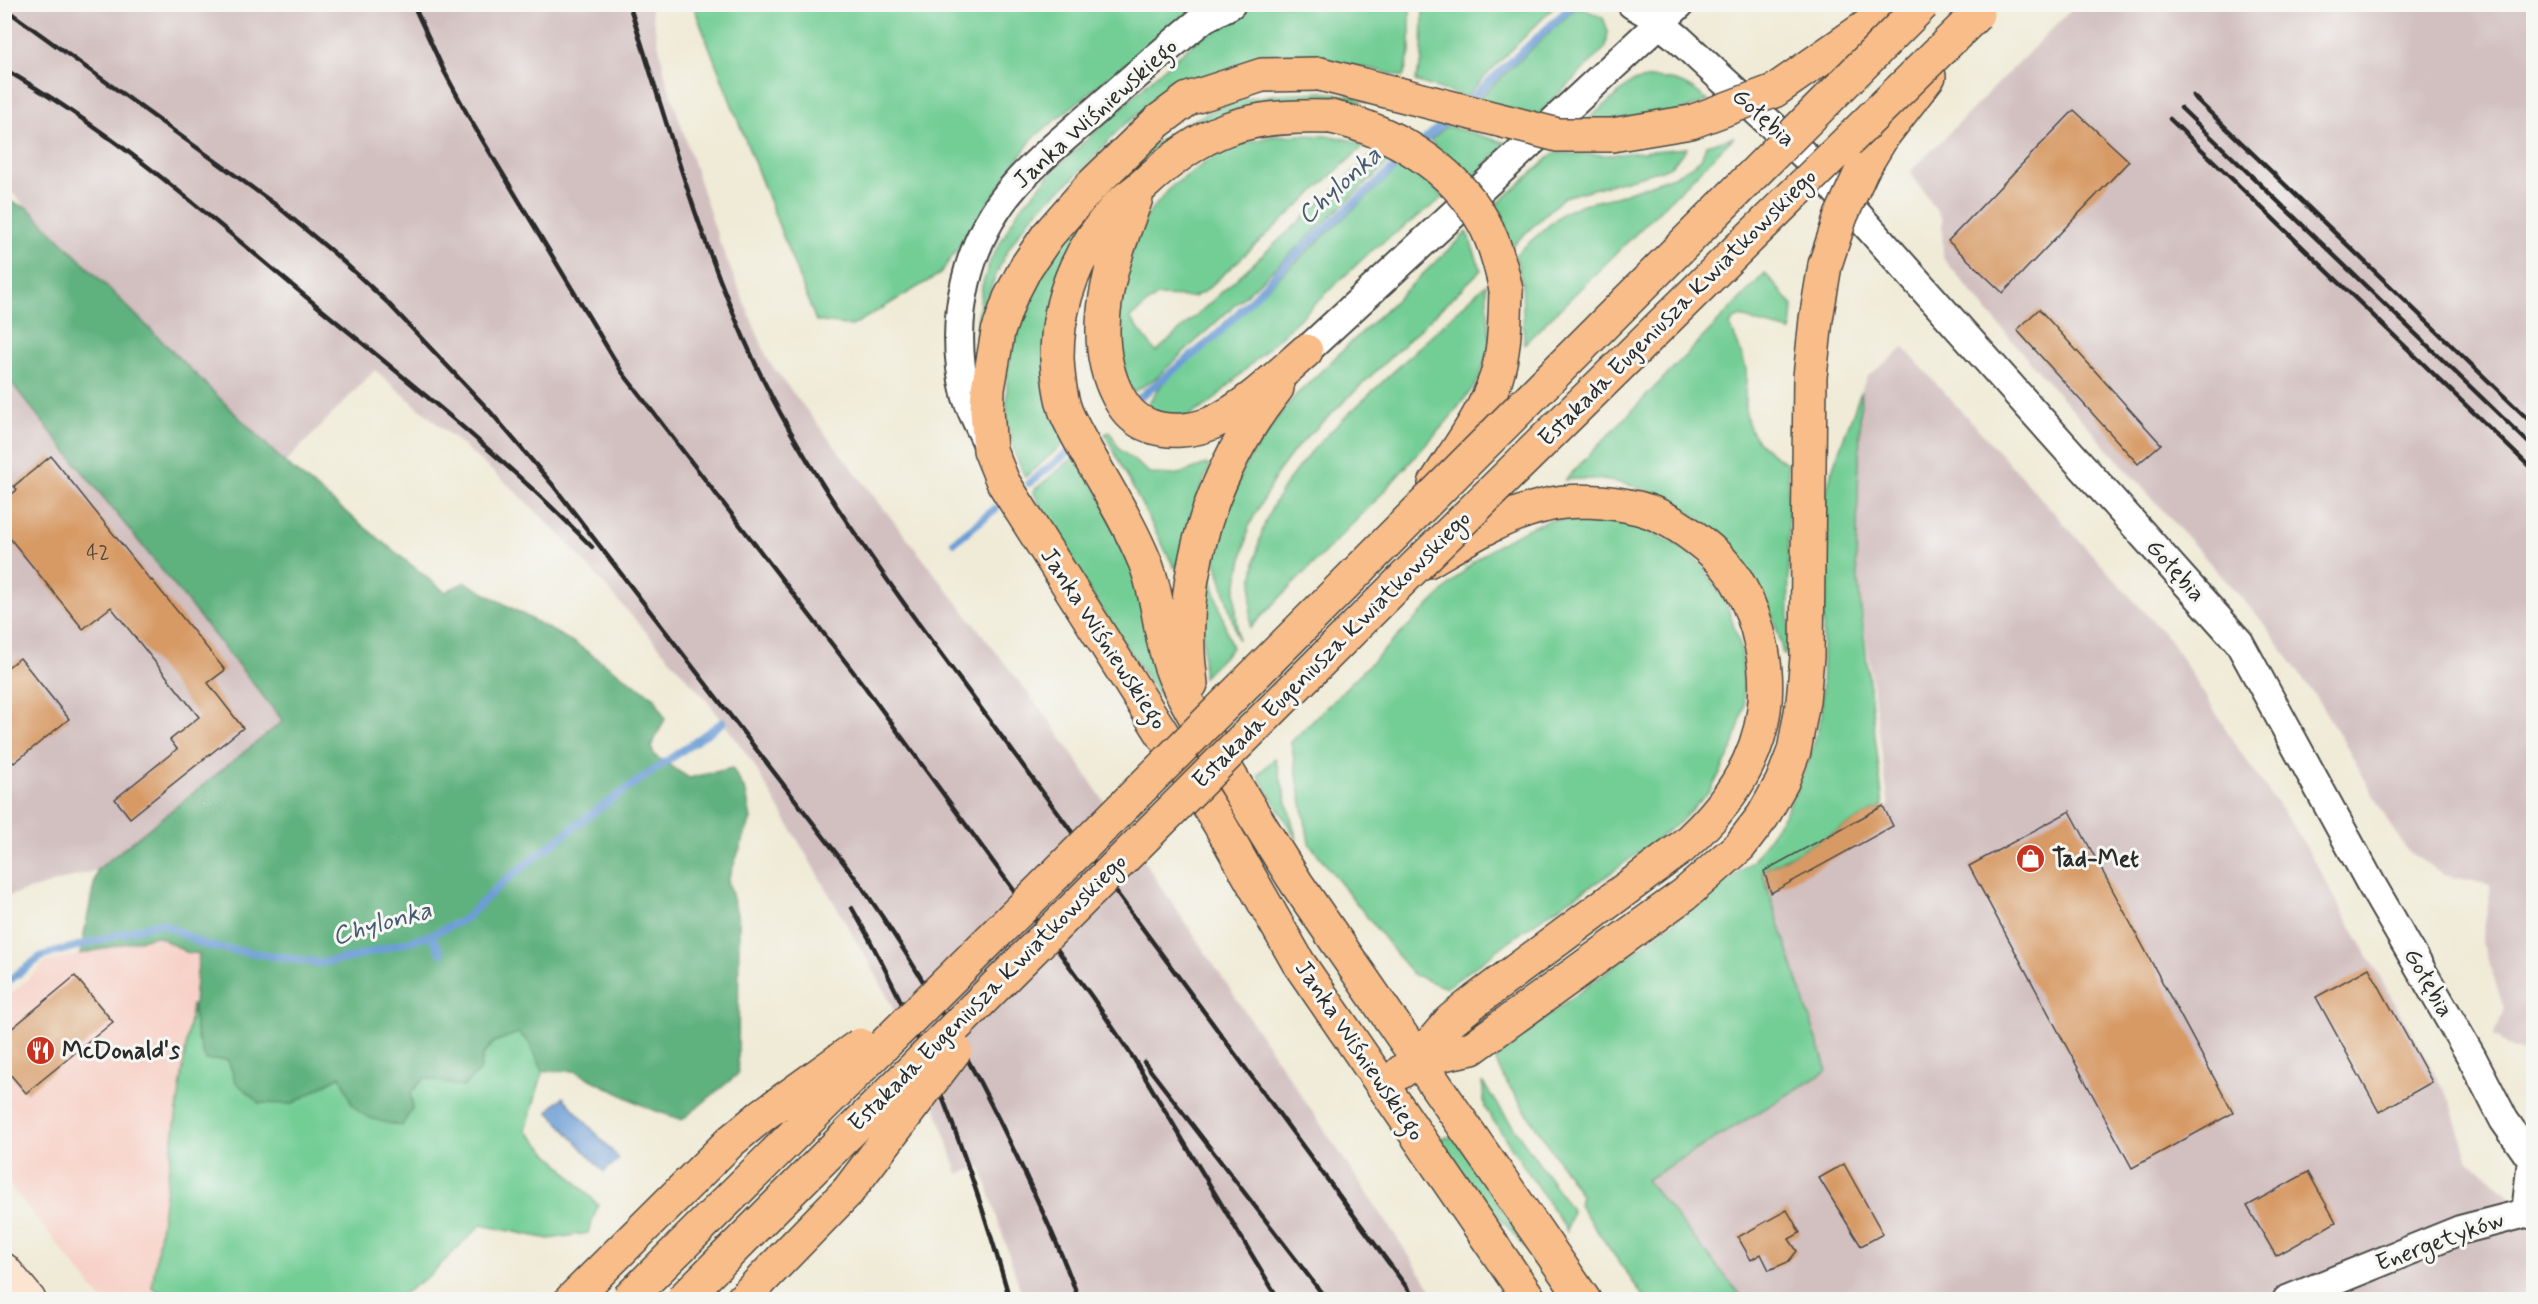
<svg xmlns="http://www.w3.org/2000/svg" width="2538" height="1304" font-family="Mynerve,sans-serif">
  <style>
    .built { fill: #f7d1c8 }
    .industrial { fill: #d2bfc0 }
    .green { fill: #73ce95; stroke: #4f7c60; stroke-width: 1.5 }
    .forest { fill: #5eb17e; stroke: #446e54; stroke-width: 1.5 }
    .water { fill: #6c9dd6; stroke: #4c6480; stroke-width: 1.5 }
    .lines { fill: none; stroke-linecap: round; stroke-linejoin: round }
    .stream { stroke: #6c9dd6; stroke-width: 8 }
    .building { fill: #d79a65 }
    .minor-casing { stroke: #494845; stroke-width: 32 }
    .secondary-casing { stroke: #494845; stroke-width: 36 }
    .trunk-casing { stroke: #494845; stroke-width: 36 }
    .minor { stroke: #fff; stroke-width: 28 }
    .secondary { stroke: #fce5d0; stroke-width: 33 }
    .trunk { stroke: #f8bd89; stroke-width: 33 }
    .rail { stroke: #2b2b2b; stroke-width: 4.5 }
    .trunk-bridge-casing { stroke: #494845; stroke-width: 36; stroke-linecap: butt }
    .trunk-bridge { stroke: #f8bd89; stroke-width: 33 }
    .labels { text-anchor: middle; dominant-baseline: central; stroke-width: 6; stroke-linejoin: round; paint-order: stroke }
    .number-label { font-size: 21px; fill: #56473a }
    .street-label { font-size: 24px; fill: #2b2b2b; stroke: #f6f6f2 }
    .poi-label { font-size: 24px; font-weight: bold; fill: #2b2b2b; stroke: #f6f6f2; text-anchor: start }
    .water-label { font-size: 26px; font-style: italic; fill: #45596f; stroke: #f6f6f2 }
  </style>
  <rect width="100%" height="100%" fill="#f6f6f2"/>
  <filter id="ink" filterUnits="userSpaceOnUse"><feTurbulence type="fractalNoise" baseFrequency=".0167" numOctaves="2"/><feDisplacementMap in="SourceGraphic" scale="12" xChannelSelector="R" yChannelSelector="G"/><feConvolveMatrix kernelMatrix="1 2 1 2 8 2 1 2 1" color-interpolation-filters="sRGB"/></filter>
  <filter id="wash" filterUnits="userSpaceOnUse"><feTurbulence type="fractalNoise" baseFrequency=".008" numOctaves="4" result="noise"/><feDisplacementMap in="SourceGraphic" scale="24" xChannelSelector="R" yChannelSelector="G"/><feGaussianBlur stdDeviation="1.35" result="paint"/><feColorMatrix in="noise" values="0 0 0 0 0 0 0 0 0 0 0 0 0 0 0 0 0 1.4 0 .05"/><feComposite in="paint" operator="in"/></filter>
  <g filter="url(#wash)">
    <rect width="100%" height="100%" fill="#f0ebd7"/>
    <path class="built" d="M157,936L186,952L199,954L150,1299H101L5,1179L4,997L12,993L46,962Z"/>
    <path class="industrial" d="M4,5H650L666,79L719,241L769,362L1050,721L1438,1299H1023L981,1167L958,1174L935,1106L910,1044L879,980L751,760L708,702L561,536L514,490L375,370L285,463L5,186Z
      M2076,5H2533V1055L2513,1049L2494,1036L2504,1009L2482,942L2491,885L2443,875L2407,850L2390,825L2347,747L2314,694L2261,620L2029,361L1943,258L1942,219L1910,172Z
      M1904,348L2170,640L2241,753L2300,836L2450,1101L2469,1161L2491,1177L2533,1221V1299H1744L1646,1180L1827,1071L1762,871L1889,806L1856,563L1861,391L1867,377Z
      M4,375L283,721L97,870L5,897Z"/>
    <path class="green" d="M693,5H1199L1032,139L940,274L852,326L816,321Z
      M1250,5H1410V53L1403,77C1301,48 1207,55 1124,125C1109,138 1098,155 1083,169C1062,189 1036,208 1019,233C996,265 986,300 976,338L982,286L990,261L1018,211L1054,170L1153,78L1207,31Z
      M1423,5H1556L1465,97L1415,81L1422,61Z
      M1578,6L1603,18L1608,31L1606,47L1537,116L1477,100Z
      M1651,78C1678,79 1688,83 1708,101L1671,115L1586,121L1632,82Z
      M1321,92L1356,97L1362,103L1355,105L1299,99L1257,103L1223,114L1075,241L1067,441L1025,477L1014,452L1007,422V371L1016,320L1056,245L1150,147L1185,124L1234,101L1277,94Z
      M1447,126L1506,143L1473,179L1430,141Z
      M1301,135L1332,136L1366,144L1204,292L1193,297L1157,296L1130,318L1156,352L1378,150L1394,158L1156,378L1134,392L1125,381L1114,300L1144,219L1172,186L1218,154L1233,147L1272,136Z
      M1734,137L1524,344L1522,282L1515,255L1563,213L1583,204L1615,197L1679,174L1701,159L1706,145Z
      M1687,148L1671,166L1662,170L1564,197L1511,247L1493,208L1554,153L1607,155Z
      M1403,164L1428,181L1444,197L1370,252L1209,404L1190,415L1173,420L1146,406L1163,383Z
      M1467,232L1481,270L1297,447L1278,472L1249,526L1235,592L1238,640L1213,550L1225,510L1245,465L1274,422L1294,397Z
      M1765,273L1793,306L1791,331L1758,323L1741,316L1734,319L1730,325C1736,340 1743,354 1746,370C1747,379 1745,389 1745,398C1745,436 1759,445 1788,464L1789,656L1783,654C1764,553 1670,469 1565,480Z
      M1486,284L1490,343L1479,380L1448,420L1377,499L1250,628C1251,592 1253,554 1266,520C1289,466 1335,427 1376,388C1413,353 1449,319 1486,284Z
      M1861,391L1856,563L1883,806L1762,871L1827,1071L1646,1180L1744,1299H1645L1579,1205L1581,1195L1503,1077L1496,1061L1499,1052L1701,902L1753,861L1786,812L1809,761L1822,714L1825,499C1832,462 1849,427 1861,391Z
      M1110,431L1119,449L1151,474L1176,475L1206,464L1210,467C1194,499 1184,531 1178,567H1174L1105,434Z
      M1077,455L1135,557L1178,703L1169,711L1064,552L1050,527L1033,491Z
      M1551,520H1607L1631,524L1676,544L1702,565L1727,605L1742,652L1744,707L1732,750L1711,790L1679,823L1608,875L1537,921L1446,988L1412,974L1309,843L1291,742L1473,562C1498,544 1521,529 1551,520Z
      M1204,556L1232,648L1203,677Z
      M1275,758L1297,840L1258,775Z
      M192,1004L198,1042L228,1060L236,1082L292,1103L340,1076L347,1085L351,1103L412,1108L411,1092L426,1077L463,1087L480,1070L483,1055L494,1042L518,1032L529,1042L543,1071L526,1130L598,1205L588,1233L549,1239L481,1225L430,1275L396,1299L179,1300L152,1288Z
      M1482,1082L1572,1211L1567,1231L1485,1108Z
      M1441,1137H1454L1542,1268L1440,1146Z"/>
    <path class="forest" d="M5,200L28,208L285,463L445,592L465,582L576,644L655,698L665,719L651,747L655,756L689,778L732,768L746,792L751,819L728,880L739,922L738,1074L682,1120L648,1108L575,1071H543L529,1042L518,1033L494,1042L483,1055L480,1070L463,1087L425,1078L411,1092L412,1108L402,1126C385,1122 361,1120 351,1102C346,1093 347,1085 340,1076L292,1104L259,1103L236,1082L228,1060H206C187,1018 195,997 199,954L186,952L157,936L80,954L97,870L283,721L5,375Z"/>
    <path class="water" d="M563,1097L619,1159L604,1172L548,1111Z"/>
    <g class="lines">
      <path class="stream" d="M1467,102L1571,7
        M1418,146L1449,118
        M1139,398L1216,336L1289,261L1407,156
        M1029,483L1070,451
        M954,542L995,509
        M431,935L441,953
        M4,984L42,956L159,923C177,928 190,940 208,946L319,963L351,958L431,935L465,919L501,884L591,814L723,722"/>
    </g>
    <g id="blocks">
      <path class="building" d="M2074,110L2129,161L2003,293L1948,241Z
        M2039,309L2161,444L2138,464L2017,330Z
        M51,456L151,581L152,580L225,670L208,683L243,728L130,818L115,799L177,749L170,740L199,717L111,607L83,629L4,531V500L17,490L14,486Z
        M20,658L69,719L14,763L4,752V670Z
        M1883,806L1893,826L1771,893L1764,871Z
        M2070,811L2233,1113L2132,1168L1969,866Z
        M2369,968L2432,1082L2379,1112L2316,997Z
        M75,976L113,1022L26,1093L4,1067V1035Z
        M1844,1164L1883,1234L1861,1246L1819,1178Z
        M2308,1172L2336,1222L2276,1256L2247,1206Z
        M1787,1210L1800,1233L1789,1239L1797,1251L1788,1262L1769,1270L1761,1254L1751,1260L1738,1237Z"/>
    </g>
  </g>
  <g filter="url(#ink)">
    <use href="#blocks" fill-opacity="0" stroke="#494845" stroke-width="1.5"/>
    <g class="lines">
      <defs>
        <path id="minor" d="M1632,4L1646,12L1679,39L1805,156L2239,642L2370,882L2471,1056L2504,1120L2532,1160L2526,1213
          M1306,351L1680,4
          M986,440C979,425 970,409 966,394C948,321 966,240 1016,184C1037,160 1062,140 1086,119C1125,85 1163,51 1204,18L1231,4
          M2287,1300L2460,1230L2526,1213L2534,1215"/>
        <path id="secondary" d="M4,1270L29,1300"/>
        <path id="trunk" d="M1320,74L1262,75L1188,99L1157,122L1090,187L1048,235L1026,267L1010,298L998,332L988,389L987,410L990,450L1003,482L1219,823L1298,962L1530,1300
          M1774,91L1899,4
          M1331,117C1246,114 1204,128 1142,186C1133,194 1123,200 1115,209C1077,251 1057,301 1057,358C1058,377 1060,400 1068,417C1092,466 1124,511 1145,562C1160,599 1159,641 1175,678C1186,703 1202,728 1216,752C1242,796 1269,840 1297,884L1584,1300
          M1862,170L1882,137L1929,76
          M1136,198C1113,259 1085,333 1118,396C1125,410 1135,421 1150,426C1169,433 1193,431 1212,423C1244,409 1280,374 1306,351
          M1435,484C1456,451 1483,416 1496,378C1505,350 1505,319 1506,290
          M1191,684C1176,578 1211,471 1277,388
          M1418,1059L1472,1048L1685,894L1740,846L1763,816L1782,782L1794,751L1803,701L1807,657L1810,377L1816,319L1825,265
          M1401,1072L1418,1059L1451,1020L1475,1001L1681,848C1722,812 1757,765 1764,710C1770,669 1759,619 1738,583C1722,553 1671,516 1638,508C1609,501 1572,498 1543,506C1501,516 1464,540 1428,561
          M571,1300L731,1141L764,1114
          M742,1300L848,1191"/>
      </defs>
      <use href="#minor" class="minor-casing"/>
      <use href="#secondary" class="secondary-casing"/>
      <use href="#trunk" class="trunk-casing"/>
      <use href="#minor" class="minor"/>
      <use href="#secondary" class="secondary"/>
      <use href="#trunk" class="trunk"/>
      <path class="rail" d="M413,4L444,71L471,121L622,372L865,687L1092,997L1134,1059L1279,1300
        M629,4C668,126 702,250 756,365C798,455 855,535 913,616L1416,1300
        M4,8L276,205L335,254L387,302L487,408L552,484L860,884C923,974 972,1062 1019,1161C1040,1206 1062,1252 1079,1300
        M4,69C114,132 209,216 305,296C403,377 503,456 592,547
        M2193,96L2534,425
        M2181,108L2534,448
        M2170,119L2534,471
        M852,908C923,1031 971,1164 1010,1300
        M1144,1062L1327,1300"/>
      <defs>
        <path id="trunk-bridge" d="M1320,74L1558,135H1612L1691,122L1774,91
          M1331,117C1390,130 1452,166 1483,221C1495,242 1501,266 1506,290
          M1825,265L1841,216L1862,170
          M764,1114L860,1045
          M848,1191L955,1050
          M627,1300L1021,909L1923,4
          M682,1300L1413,569L1977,14"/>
      </defs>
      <use href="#trunk-bridge" class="trunk-bridge-casing"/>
      <use href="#trunk-bridge" class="trunk-bridge"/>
    </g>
  </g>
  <defs>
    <symbol id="shop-disc" viewBox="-11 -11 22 22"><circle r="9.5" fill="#c8321e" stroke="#f6f6f2"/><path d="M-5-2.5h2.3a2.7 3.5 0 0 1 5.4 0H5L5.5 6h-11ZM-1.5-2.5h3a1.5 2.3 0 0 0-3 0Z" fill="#fff"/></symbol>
    <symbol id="restaurant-disc" viewBox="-11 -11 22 22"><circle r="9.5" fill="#c8321e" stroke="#f6f6f2"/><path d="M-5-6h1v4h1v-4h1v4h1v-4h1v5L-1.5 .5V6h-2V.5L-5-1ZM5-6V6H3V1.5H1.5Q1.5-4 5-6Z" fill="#fff"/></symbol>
  </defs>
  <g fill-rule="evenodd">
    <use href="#shop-disc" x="2014" y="842" width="33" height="33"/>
    <use href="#restaurant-disc" x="24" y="1034" width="33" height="33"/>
  </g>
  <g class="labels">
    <g class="number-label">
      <text x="98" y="553">42</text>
    </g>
    <g class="street-label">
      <text transform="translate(1096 114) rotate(-42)">Janka Wiśniewskiego</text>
      <text transform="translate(1763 118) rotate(42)">Gołębia</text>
      <text transform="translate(1678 308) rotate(-45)">Estakada Eugeniusza Kwiatkowskiego</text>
      <text transform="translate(2175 571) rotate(48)">Gołębia</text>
      <text transform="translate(1103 639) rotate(57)">Janka Wiśniewskiego</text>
      <text transform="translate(1332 650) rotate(-45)">Estakada Eugeniusza Kwiatkowskiego</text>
      <text transform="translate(2428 983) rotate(60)">Gołębia</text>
      <text transform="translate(988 993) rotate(-45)">Estakada Eugeniusza Kwiatkowskiego</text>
      <text transform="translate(1359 1051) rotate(56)">Janka Wiśniewskiego</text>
      <text transform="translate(2440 1242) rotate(-20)">Energetyków</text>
    </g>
    <g class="poi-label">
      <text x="2052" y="859">Tad-Met</text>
      <text x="62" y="1051">McDonald's</text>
    </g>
    <g class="water-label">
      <text transform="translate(1340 186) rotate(-42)">Chylonka</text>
      <text transform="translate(382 924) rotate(-16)">Chylonka</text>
    </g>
  </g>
  <rect width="2538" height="1304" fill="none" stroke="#f6f6f2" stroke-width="24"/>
</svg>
